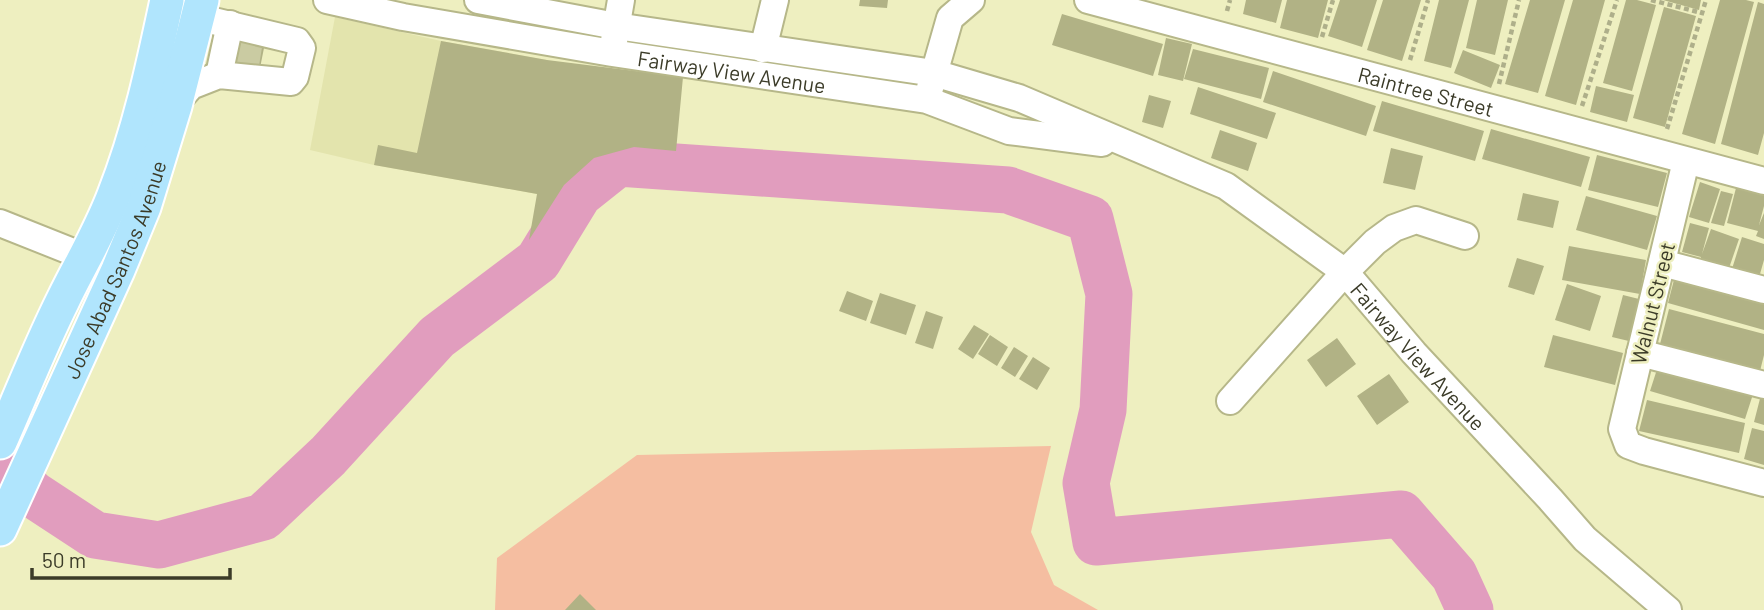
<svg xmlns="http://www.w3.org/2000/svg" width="1764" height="610" font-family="Barlow,sans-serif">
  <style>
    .built { fill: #e3e4ad }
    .green { fill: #f5bea1 }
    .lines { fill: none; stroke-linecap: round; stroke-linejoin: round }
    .river { stroke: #e19dbe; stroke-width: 47 }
    .building { fill: #b1b285 }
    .minor-tunnel { stroke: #cacba2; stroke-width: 26; stroke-dasharray: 26 13; stroke-linecap: butt }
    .minor-casing { stroke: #b6b789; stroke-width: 30 }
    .major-casing { stroke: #fff; stroke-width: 37 }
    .path { stroke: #aeaf8a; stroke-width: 4.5; stroke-dasharray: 5 3.5; stroke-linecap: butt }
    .minor { stroke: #fff; stroke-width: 26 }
    .major { stroke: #b0e5fd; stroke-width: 33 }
    .labels { text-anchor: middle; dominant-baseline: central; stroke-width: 5; stroke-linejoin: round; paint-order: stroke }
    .street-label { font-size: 21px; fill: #3b3b28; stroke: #eeefc0 }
  </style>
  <rect width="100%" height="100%" fill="#eeefc0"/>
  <path class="built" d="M335,17L441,41L547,60L537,194L374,165L310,150Z"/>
  <path class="green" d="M1051,446L1031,532L1054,585L1098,610H495L497,558L637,455Z"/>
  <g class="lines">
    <path class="river" d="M0,463L34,495L95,535L159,545L263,517L328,456L437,337L538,261L579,194L618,163L1008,190L1090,219L1109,294L1103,410L1086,483L1096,542L1401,514L1454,575L1470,610"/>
  </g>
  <path class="building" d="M860,0H888L887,8L859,6Z
    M1246,0H1282L1276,23L1243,14Z
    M1287,0H1328L1318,38L1280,28Z
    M1340,0H1377L1362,47L1328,36Z
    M1383,0H1421L1402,61L1367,50Z
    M1439,0H1469L1451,68L1424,61Z
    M1477,0H1508L1495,55L1466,48Z
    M1530,0H1565L1538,93L1505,84Z
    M1573,0H1605L1576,105L1545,96Z
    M1626,0H1637L1656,5L1632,91L1603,83Z
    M1663,0H1701L1699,10Z
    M1720,0H1746L1754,2L1715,144L1682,134Z
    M1758,2L1764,4V133L1758,155L1721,144Z
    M1664,7L1696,16L1665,127L1633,118Z
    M1062,14L1163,44L1153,76L1052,45Z
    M235,38L265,43L260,68L231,63Z
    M1166,38L1192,44L1183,81L1158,75Z
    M441,41L547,60L683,77L676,151L634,147L594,158L564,185L529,240L537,194L374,165L378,145L417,153Z
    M1193,49L1269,68L1261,99L1184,79Z
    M1463,50L1500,65L1491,88L1454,73Z
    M1273,71L1376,106L1366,136L1263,102Z
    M1596,86L1634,95L1627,122L1590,112Z
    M1198,87L1276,113L1267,139L1190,114Z
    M1149,95L1171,101L1163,128L1142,122Z
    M1382,101L1484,131L1475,161L1373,131Z
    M1491,129L1590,157L1581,187L1482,159Z
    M1220,130L1257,143L1248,171L1211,158Z
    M1391,148L1423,156L1415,190L1383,183Z
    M1597,155L1667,173L1658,207L1588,190Z
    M1700,182L1720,189L1709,223L1689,217Z
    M1736,188L1764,195V206L1759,225L1764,213V239L1756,236L1758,231L1727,223Z
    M1721,191L1733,194L1724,226L1711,223Z
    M1523,193L1559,201L1553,228L1517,220Z
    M1586,196L1657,216L1647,250L1576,230Z
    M1690,223L1709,228L1702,254L1711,229L1739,239L1728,271L1700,261L1701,257L1682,252Z
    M1742,237L1764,244V260L1758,281L1731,272Z
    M1569,246L1646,260L1640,294L1562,280Z
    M1517,258L1544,266L1534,295L1508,287Z
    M1676,272L1764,297V330L1668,303Z
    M1567,284L1601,296L1590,331L1555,320Z
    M847,291L873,301L866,321L839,311Z
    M880,293L916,305L906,335L870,323Z
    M1623,295L1643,300L1633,342L1612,337Z
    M1669,309L1764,334V355L1760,371L1660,344Z
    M926,311L943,317L933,349L915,343Z
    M974,325L989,334L973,359L958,349Z
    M990,335L1008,347L997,366L978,354Z
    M1553,335L1623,353L1615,385L1544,367Z
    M1337,338L1356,364L1326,387L1307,360Z
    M1014,347L1028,356L1015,377L1001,368Z
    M1033,357L1050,368L1037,390L1019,379Z
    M1660,360L1755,388L1745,419L1650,391Z
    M1389,374L1409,402L1377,425L1357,396Z
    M1763,387H1764V425L1754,422Z
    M1647,400L1745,423L1739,453L1639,431Z
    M1752,428L1764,431V465L1744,459Z
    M580,594L596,610H565Z"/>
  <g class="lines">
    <path class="minor-tunnel" d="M246,65L250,40"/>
    <defs>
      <g id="minor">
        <path id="s1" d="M327,0L403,17L612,53L927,100L1009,131L1102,143"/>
        <path id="s2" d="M478,0L616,26L934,73L1019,98L1226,186L1345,272L1414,353L1550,499L1585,539L1668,610"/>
        <path id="s3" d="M1088,0L1764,181"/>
        <path d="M614,41L621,0"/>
        <path d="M763,49L775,0"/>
        <path d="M219,75L230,24"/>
        <path d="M930,88L950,18L971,0"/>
        <path d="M174,105L191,86L219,75L291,82L295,77L302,48L297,41L180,13"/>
        <path d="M1686,161L1622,429L1628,445L1644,451L1764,483"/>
        <path d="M0,223L118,270"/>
        <path d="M1662,263L1764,290"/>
        <path d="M1640,353L1764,385"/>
        <path d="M1230,401L1345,272L1375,242L1394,228L1416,220L1465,236"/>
      </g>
      <g id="major">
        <path d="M0,442C21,395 40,346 63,300C80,265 100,232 114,195C139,132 153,66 167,0"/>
        <path id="s4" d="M0,529L118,270L144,207L175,106L202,0"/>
      </g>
    </defs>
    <use href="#minor" class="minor-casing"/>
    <use href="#major" class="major-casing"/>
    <path class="path" d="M1651,0L1702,13
      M1227,11L1230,0
      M1322,37L1333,0
      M1410,60L1428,0
      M1499,84L1519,0
      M1582,106L1617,0
      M1667,129L1706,0"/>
    <use href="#minor" class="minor"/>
    <use href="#major" class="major"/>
  </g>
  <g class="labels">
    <g class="street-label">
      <text stroke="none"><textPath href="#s1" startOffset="411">Fairway View Avenue</textPath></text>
      <text stroke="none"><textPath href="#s3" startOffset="350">Raintree Street</textPath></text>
      <text stroke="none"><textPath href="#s4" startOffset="284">Jose Abad Santos Avenue</textPath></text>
      <text transform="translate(1652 303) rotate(-76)">Walnut Street</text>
      <text stroke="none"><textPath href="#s2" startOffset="1034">Fairway View Avenue</textPath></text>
    </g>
  </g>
  <path d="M32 568v10h198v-10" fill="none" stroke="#3b3b28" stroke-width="3.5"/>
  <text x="42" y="568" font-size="21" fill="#3b3b28" stroke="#eeefc0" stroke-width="5" paint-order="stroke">50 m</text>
</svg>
